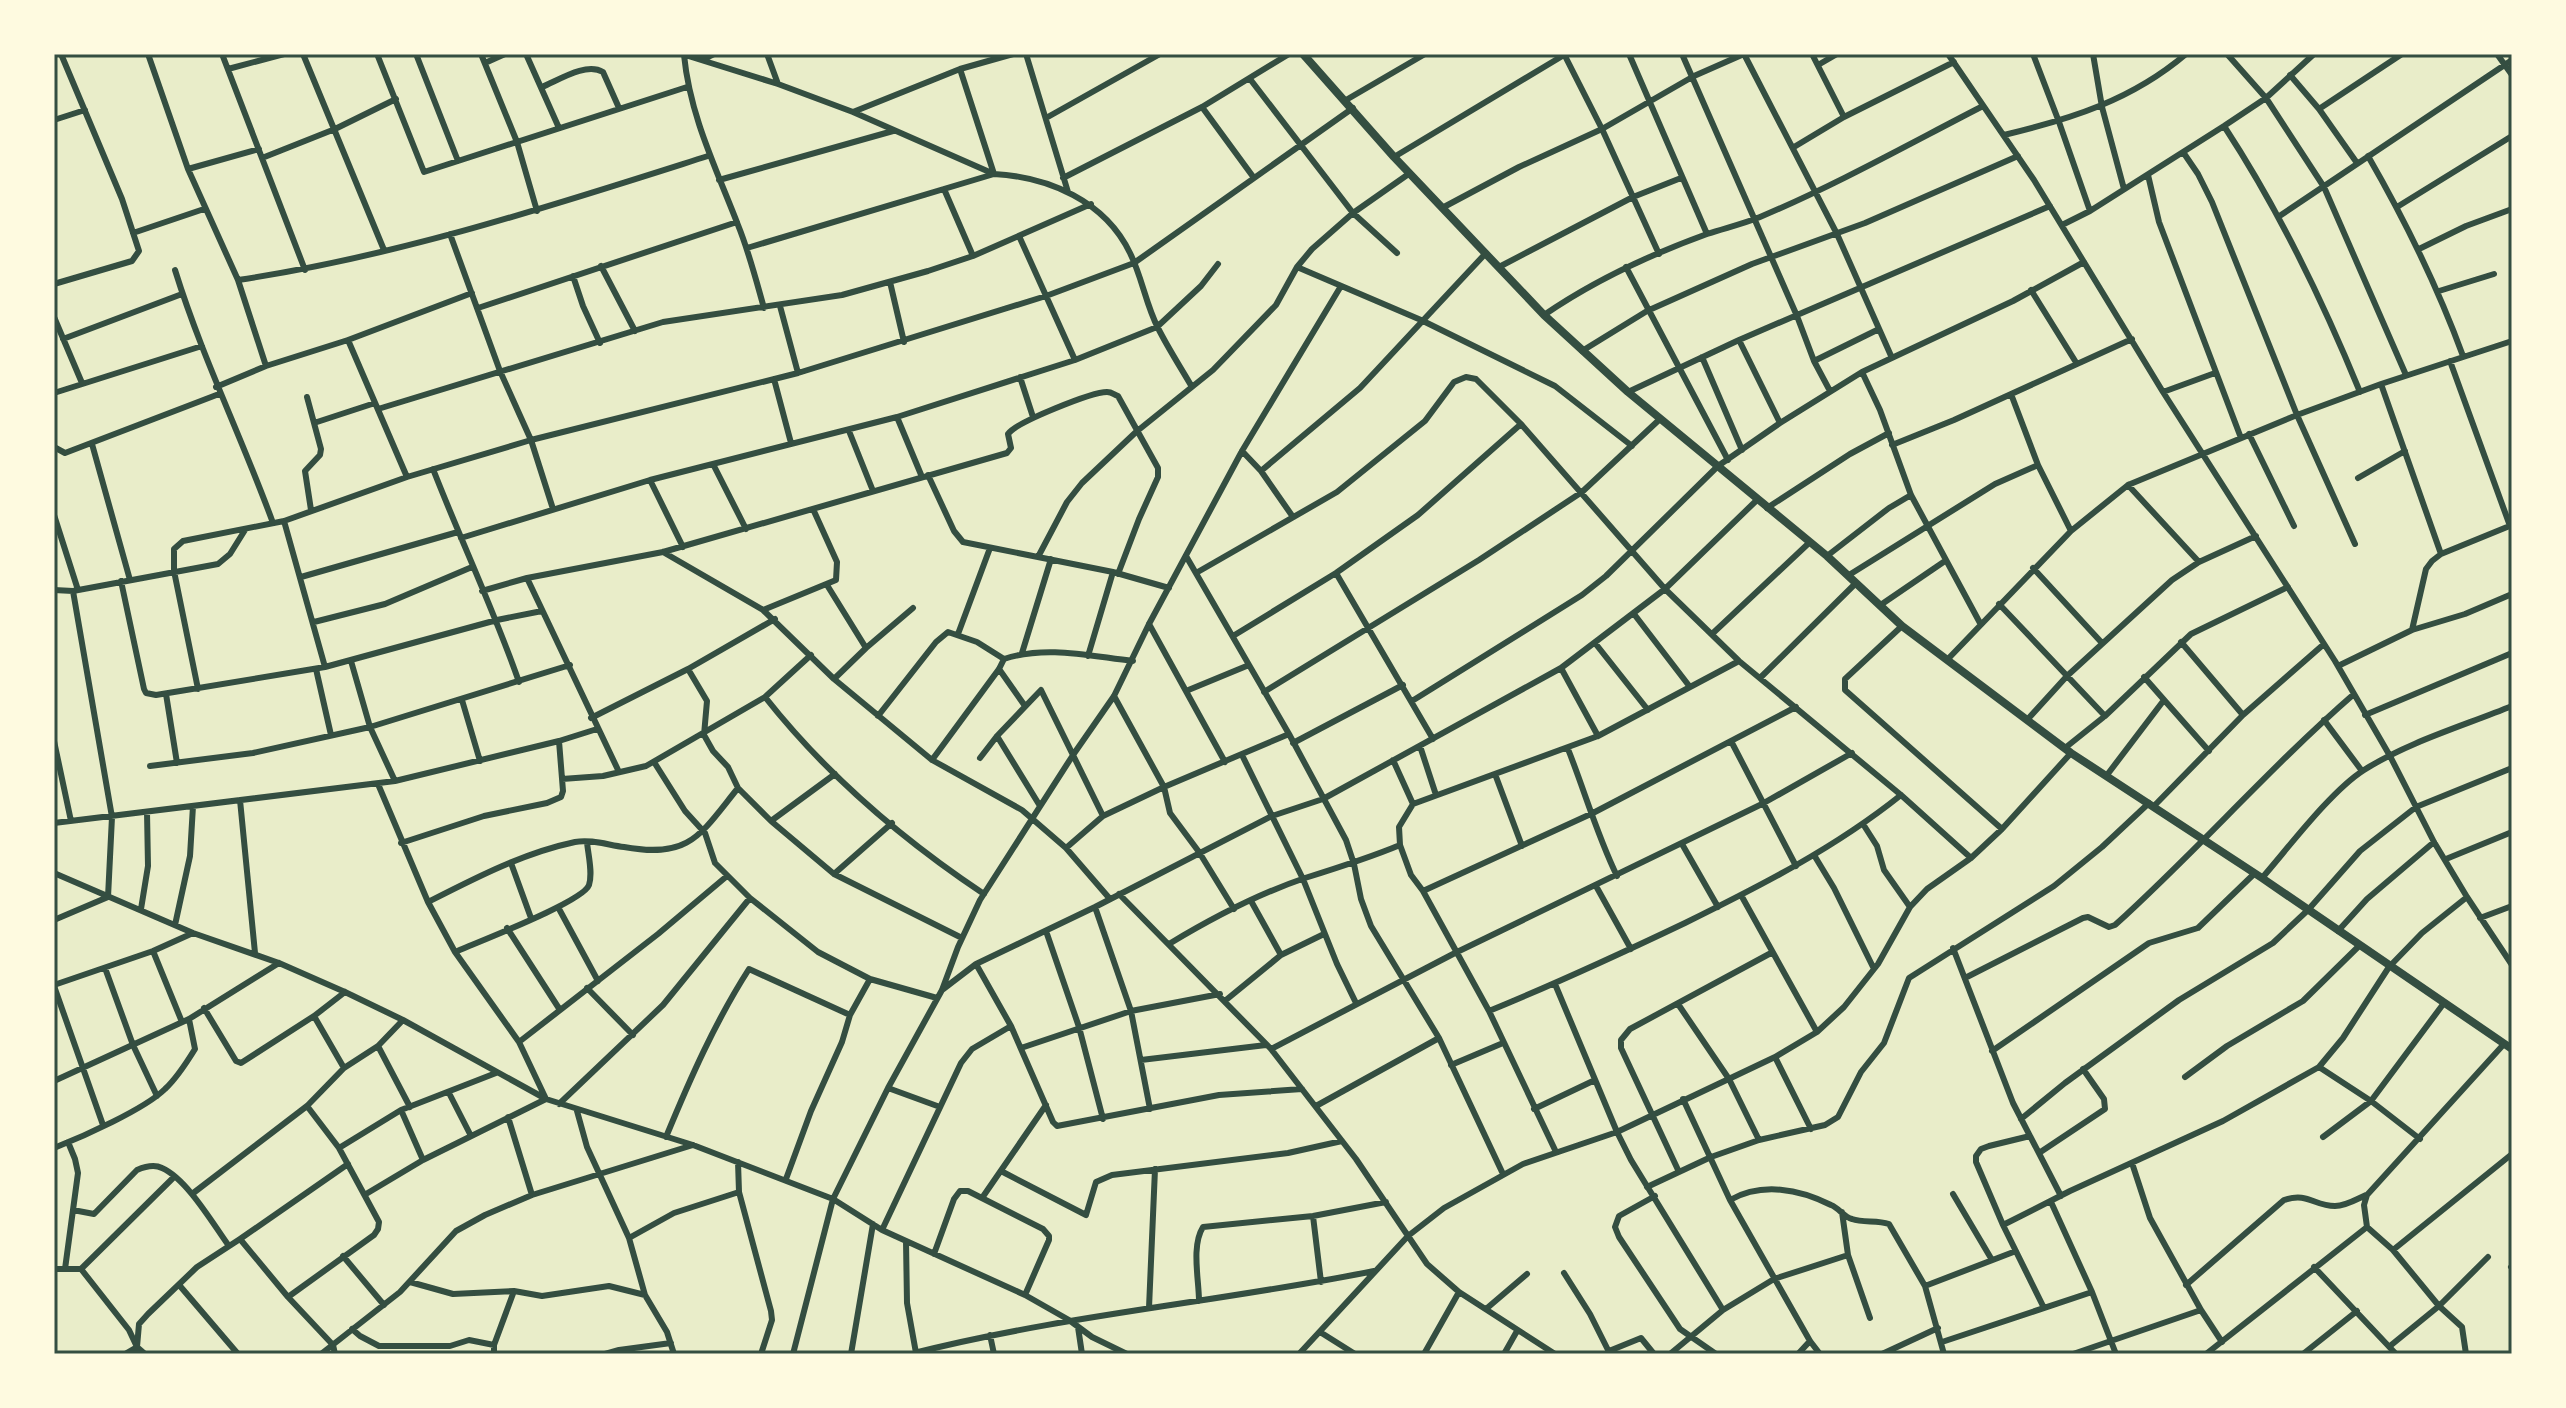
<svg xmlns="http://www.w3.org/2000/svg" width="2566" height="1408" font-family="Mulish,sans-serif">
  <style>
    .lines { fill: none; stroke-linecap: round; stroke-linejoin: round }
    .minor { stroke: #344e41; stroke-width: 6 }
    .tertiary { stroke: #344e41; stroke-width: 8 }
    .neatline { fill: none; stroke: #344e41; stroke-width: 3 }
  </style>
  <rect width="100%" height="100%" fill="#e9edc9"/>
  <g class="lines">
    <path class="minor" d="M148,54L188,169L238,280L266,366
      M222,54L305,270
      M303,54L384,250
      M377,54L424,172L687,87
      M416,54L458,161
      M481,54L517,142L537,211
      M526,54L559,128
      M682,54L778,84L853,112L994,174
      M767,54L778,84
      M1026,54L1068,192
      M1564,54L1602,129L1659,254
      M1629,54L1707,234
      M1682,54L1797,316L1814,361L1830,391
      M1812,54L1844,117
      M1948,54L2034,180L2163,392L2335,661L2390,756L2434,842L2467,897L2512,965
      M2033,54L2059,122L2090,211
      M2093,54L2102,107L2124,189
      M2227,54L2266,98L2324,187L2406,375
      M2497,54L2512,75
      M684,55C690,116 716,168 738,225C749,252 756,280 764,308
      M702,60L714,54
      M485,63L505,54
      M1818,65L1837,54
      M228,69L284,54
      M960,69L994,174
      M2290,75L2319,109L2357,163
      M1250,79L1353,213L1397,253
      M542,87C559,80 586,62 603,72L619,108
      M1346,100L1425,54
      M1202,107L1254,178
      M2319,109L2402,54
      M853,112L960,69L1013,54
      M1046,118L1160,54
      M54,120L85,110
      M2224,126C2279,210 2322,299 2360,392
      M2004,135C2071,119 2132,100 2186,54
      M1794,147L1844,117L1954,62
      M2183,152L2198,174L2212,202L2297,415L2355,544
      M2368,156C2406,222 2437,285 2463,356
      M1394,157L1564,55
      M262,158L335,129L396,99
      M188,169L259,149
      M2148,175L2159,222L2241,438
      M1063,178L1202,107L1289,54
      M719,180L893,131
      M944,189L973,256
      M2397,207L2512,136
      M1442,208L1519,167L1602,129L1694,76L1744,54L1837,234L1892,358
      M2278,217L2512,60
      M2062,225L2090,211L2224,126L2266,98L2314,54
      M133,233L204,209
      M450,234L500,371L531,440L553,509
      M1019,236L1075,360
      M747,248L994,174C1049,177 1105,201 1130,253C1142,277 1146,305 1158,328C1168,348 1181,368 1192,387
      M2419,249L2466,226L2512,209
      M601,266L635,331
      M1297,267L1421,320L1555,386L1632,446
      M1499,267L1633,197L1681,178
      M1626,267L1728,460
      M175,270C202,357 242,438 273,523
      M573,276L583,306L600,343
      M238,280C399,256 554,205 708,156
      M890,282L904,342
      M54,284L132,261L139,251L122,199L61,54
      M2031,290L2077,364
      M2439,291L2494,274
      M780,306L798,373
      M478,308L737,222
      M1544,315C1595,280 1649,255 1707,234C1725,228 1743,224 1760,217C1836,185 1909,144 1983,106
      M54,317L82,383
      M63,339L182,294
      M348,340L407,477
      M1739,340L1780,423
      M1582,351L1647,311L1752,264L1865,223L2018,156
      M1702,357L1742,450
      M1814,361L1879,329
      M2450,361L2510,526
      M1862,372L1880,410L1911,495L1980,623
      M1020,377L1033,417
      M774,379L791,443
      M2381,384L2441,554
      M216,387L266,366L348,340L472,293
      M1628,392L1739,340L2050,206
      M2163,392L2215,373
      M54,393L202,346
      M2011,394L2038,465L2071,531
      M307,397L321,449L320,455L305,471L311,510
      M378,409L663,322L842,295L928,271L973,256L1091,204
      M897,417L922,477
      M314,423L375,403
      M849,431L873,491
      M2249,434L2294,526
      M92,444L130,580
      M1892,445L1954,420L2132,339
      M54,447L65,453L219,394
      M1242,451L1261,471L1293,517
      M713,464L746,529
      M433,469C461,541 494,610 519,682
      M1261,471L1360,388L1486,253
      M928,475L954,531L963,542L1113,572L1169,588
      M2358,478L2405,451
      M650,480L683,547
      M2128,485L2199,562
      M1767,508L1850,454L1889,433
      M54,515L78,590
      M284,521L325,667
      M461,538L650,480L897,417L1075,360L1157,327L1201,286L1218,264
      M663,552L763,610L834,679L932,760L1022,810L1066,848L1110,899
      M1186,556L1289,734L1346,840L1354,864L1361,899L1371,926L1439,1038L1503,1174
      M1827,556L1889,508L1911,495
      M1038,557L1067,502L1082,483L1136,432L1213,370L1276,305L1297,267L1312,249L1353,213L1410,173
      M2033,568L2102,643
      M1196,573L1337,492L1425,421L1454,382L1466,377L1476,379L1521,424L1665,589L1739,661L1901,795L1971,858
      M1336,573L1433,739
      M1849,575L1995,484L2038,465
      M301,577L458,532
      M527,578L619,772
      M121,581L144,689L146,693L156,695L325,667L497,620L542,611
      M827,585L866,648L834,679
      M54,590L73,591L218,564L230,554L245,530
      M482,591L527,578L663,552L1007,453L1011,448L1008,434C1016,422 1092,392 1107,392C1112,392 1113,394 1118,396L1158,468V477L1139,519L1118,574
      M1882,604L1945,561
      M1999,604L2105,716
      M763,610L836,580L837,562L813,509
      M1634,614L1690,687
      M314,622L385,604L472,567
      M1149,624L1225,762
      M1902,626L1845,679V690L2002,829
      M2412,630L2426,569L2432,561L2441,554L2512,525
      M958,634L990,548
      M1712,634L1810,542
      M1233,636L1336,573L1418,515L1521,424
      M2181,642L2243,715
      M1595,643L1648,710
      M866,648L913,608
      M1022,653L1051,559
      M1088,656L1113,572
      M1947,660L2071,531L2128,485L2297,415L2381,384L2512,341
      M351,661L370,727L395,781
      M2338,666L2412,630L2465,614L2512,594
      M1561,668L1598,736
      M316,669L331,735
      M688,669L707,701L704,735L713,751L728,767L738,788L771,821L834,874L962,938
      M999,669L1025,706
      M2144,677L2209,751
      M1760,678L1856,583
      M198,689L174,571V549L183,541L284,521L407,477L531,440L798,373L1046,296L1134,263L1353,108
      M1186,691L1249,665
      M1264,692L1479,560L1582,492L1660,419
      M166,694L177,763
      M1114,696L1164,787L1170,813L1199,852L1234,909
      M765,697C825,773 903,840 984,894
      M462,700L480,761
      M1412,701L1582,595L1606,576L1718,466L1780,423L1862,372L2013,301L2084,262
      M2365,715L2512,653
      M878,716L936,642L948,632L977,642L1004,659
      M591,718L688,669L775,619
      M2027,720L2067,676L2172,580L2199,562L2256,536
      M2324,720L2362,771
      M997,736L1040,806
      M54,741L71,821
      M1731,741L1796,866
      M1293,743L1403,685
      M1420,746L1436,795
      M2065,748L2105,716L2191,634L2288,587
      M1568,749C1585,792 1597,835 1617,876
      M1242,755L1303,879L1337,964L1356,1003
      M980,758L997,736L1041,690L1103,816
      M932,760L999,669L1004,659C1046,645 1089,656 1133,661
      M1393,760L1413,804
      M654,762L685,811L705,833L715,863L750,898L818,952L870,979L937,998
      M150,766L253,753L370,727L570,665
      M1495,774L1522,846
      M2107,775L2164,700
      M562,779L603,776L646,766L765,697L811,655
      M240,800L255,953
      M2154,806L2243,715L2324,644
      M771,821L835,774
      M54,823L395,781L559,741L597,729
      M1863,824L1877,846L1884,870L1910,907
      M401,843L484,816L547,803L561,797L563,791L559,741
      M1682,844L1718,907
      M1400,845L1399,827L1413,804L1598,736L1739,661
      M1066,848L1103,816L1164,787L1289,734
      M1814,855L1834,888L1874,969
      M2446,859L2512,832
      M511,863L531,918
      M54,873L193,933L279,963L345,992L403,1020L546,1099L693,1145L833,1199L882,1230L1025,1295L1069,1320L1092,1337L1127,1354
      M834,874L892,823
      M2262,878C2289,847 2331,791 2364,770C2408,742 2463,726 2512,706
      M1596,886L1631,949
      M1423,891L1593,813L1796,707
      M1119,894L1271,1049L1356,1159L1427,1264L1459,1292L1555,1354
      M1741,895L1817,1032
      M1251,901L1281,955
      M428,902C475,878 523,853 575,842C591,839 608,845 624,847C690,859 700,835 738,788
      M558,907L598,981
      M1095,907L1131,1011L1150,1109
      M141,909L148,866L147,812
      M2480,918L2512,906
      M54,920L108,897L112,817L73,591
      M175,925L190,856L193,806
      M507,928L560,1010
      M1046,931L1079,1027L1103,1119
      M2338,931L2367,899L2434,842
      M1169,944C1212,918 1258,894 1305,878C1337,868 1369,858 1400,845L1411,875L1423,891L1489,1011L1556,1152
      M1953,948L2013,1103L2061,1196
      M153,951L182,1022
      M455,952C477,942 583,902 589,885C593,873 588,854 587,842
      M976,964L1011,1026L1053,1122L1057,1126L1219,1095L1302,1089
      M105,968L133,1045L157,1096
      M1965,978L2083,918L2088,917L2109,927L2115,925C2197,851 2270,767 2354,694
      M1555,984L1617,1132L1631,1160L1723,1310
      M54,985L153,951L193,933
      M54,986L103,1125
      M587,988L633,1035
      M942,990L976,964L1095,907L1272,816L1323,799L1561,668L1665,589L1758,499
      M1226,1000L1281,955L1324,934
      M1678,1004L1729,1079L1759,1140
      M204,1008L236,1061L241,1063L314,1016L345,992
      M1489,1011C1555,984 1620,954 1685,923C1760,886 1835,848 1901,795
      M314,1016L344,1068
      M519,1042L658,934L727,876
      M378,1046L410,1107
      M1021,1048L1131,1011L1220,994
      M1271,1049L1455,953L1762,804L1852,753
      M1992,1051L2149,943L2198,928L2254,874
      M1775,1057L1811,1129
      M1141,1060L1266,1045
      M1451,1065L1503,1043
      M2319,1067L2371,1101L2420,1139
      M2185,1077L2227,1046L2303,1001L2360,945
      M54,1081L189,1019L279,963
      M888,1088L940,1107
      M449,1093L471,1136
      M1683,1099L1730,1200L1810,1341L1820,1354
      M559,1104L663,1005L750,898
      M1316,1106L1439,1038
      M1534,1109L1595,1080
      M401,1110L423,1160
      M577,1111L587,1147L629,1238L645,1295L667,1332L674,1354
      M508,1117L532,1195
      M2021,1119L2065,1083L2179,1000L2273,943L2308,910L2360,851L2416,807L2512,768
      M2030,1136L1989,1146L1981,1149L1976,1156V1162L2003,1225L2044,1308
      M666,1137C690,1079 715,1022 749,969L850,1015
      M2323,1137L2371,1101L2444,1003
      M54,1148C82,1137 145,1109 165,1089C177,1078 187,1062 195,1049L189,1019
      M339,1148L401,1110L496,1073
      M2039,1153L2105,1109L2104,1099L2083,1069
      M738,1162L739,1192L771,1311L772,1320L761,1354
      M2132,1163L2150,1218L2201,1310
      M1001,1171L1086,1215L1096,1182L1112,1175L1288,1153L1342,1141
      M1679,1172L1621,1048V1040L1630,1029L1771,953
      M786,1179L811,1111L842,1042L850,1015L870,979
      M1647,1187L1711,1157L1759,1140L1825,1125L1838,1117L1861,1072L1884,1043L1909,978L2054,886L2102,847L2149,803
      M192,1194L307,1106L344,1068L378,1046L403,1020
      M366,1194L423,1160L546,1099L519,1042L455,952L428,902L378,784
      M1953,1194L1992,1260
      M1655,1196L1619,1216L1615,1227L1619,1237L1680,1329L1716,1354
      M982,1198L1046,1105
      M1730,1200C1762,1182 1799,1189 1831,1205C1839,1208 1844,1217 1852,1219C1863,1223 1877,1220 1889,1224L1925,1286L1944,1354
      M2051,1202L2092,1292L2116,1354
      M73,1210L94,1214L137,1170C144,1167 154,1164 162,1168C187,1179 213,1224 229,1246
      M1842,1212L1848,1255L1870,1318
      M1313,1216L1321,1282
      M2003,1225L2070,1191L2223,1121L2319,1067L2343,1038L2389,967L2422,933L2467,897
      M2367,1227L2364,1205L2367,1195L2504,1044
      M882,1230L961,1063L972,1049L1011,1026
      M629,1238L674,1213L739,1192
      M240,1239L348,1164
      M906,1241L907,1303L916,1353
      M2393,1250L2439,1306L2462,1327L2466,1354
      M934,1254L954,1199L960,1191H968L1043,1229L1049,1236V1240L1025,1295
      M343,1256L384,1305
      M2314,1267L2396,1354
      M2511,1267L2512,1266
      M54,1269H81L173,1178
      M65,1269L78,1173L75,1159L68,1142
      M81,1269L129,1330L137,1347L145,1354
      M1564,1273L1590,1314L1610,1354
      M410,1282L453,1294L514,1291L542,1296L609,1286L645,1295
      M2186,1285L2284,1200C2308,1192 2314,1206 2335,1206C2346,1206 2357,1199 2366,1195
      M180,1286L238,1354
      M1925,1286L2016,1251
      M288,1297L374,1235L378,1229L379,1222L339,1148L307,1106
      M1199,1301C1199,1280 1191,1246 1203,1227L1313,1216L1386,1202
      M1149,1308L1155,1169
      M1486,1309L1527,1274
      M1078,1327L1082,1354
      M352,1329L360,1336L379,1346H450L469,1340L494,1345
      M1320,1332L1355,1354
      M990,1335L994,1354
      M1942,1342L2092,1292
      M2512,1345V1353
      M2390,1346L2439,1306L2488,1257
      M1609,1351L1641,1338L1654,1354
      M125,1354L137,1347L139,1324L148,1314L197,1267L240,1239L288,1297L333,1345L335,1354
      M321,1354L400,1292L456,1231L485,1215L532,1195L693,1145
      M494,1354V1345L514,1291
      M605,1354L619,1350L671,1343
      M793,1354L833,1199L888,1088L942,990L958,947L980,900L1073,755L1114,696L1149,624L1242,451L1341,286
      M851,1354L873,1224
      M910,1354C1063,1315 1220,1302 1374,1271
      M1299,1354L1408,1236L1444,1208L1523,1164L1617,1132L1775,1057L1817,1032L1844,1007L1878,964L1910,907L1927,889L1971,858L2002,829L2071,753
      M1424,1354L1459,1292
      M1504,1354L1517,1331
      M1670,1354L1723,1310L1774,1279L1848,1255
      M1798,1354L1810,1341
      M1882,1354L1938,1328
      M2073,1354L2201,1310L2222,1342
      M2206,1354L2367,1227L2393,1250L2512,1154
      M2303,1354L2357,1311"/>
    <path class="tertiary" d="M1303,54L1394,157L1544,315L1628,392L1827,556L1902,626L2071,753L2262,878L2512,1049"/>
  </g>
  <rect width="2566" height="1408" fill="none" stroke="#fefae0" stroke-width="112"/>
  <rect x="56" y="56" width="2454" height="1296" class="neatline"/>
</svg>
